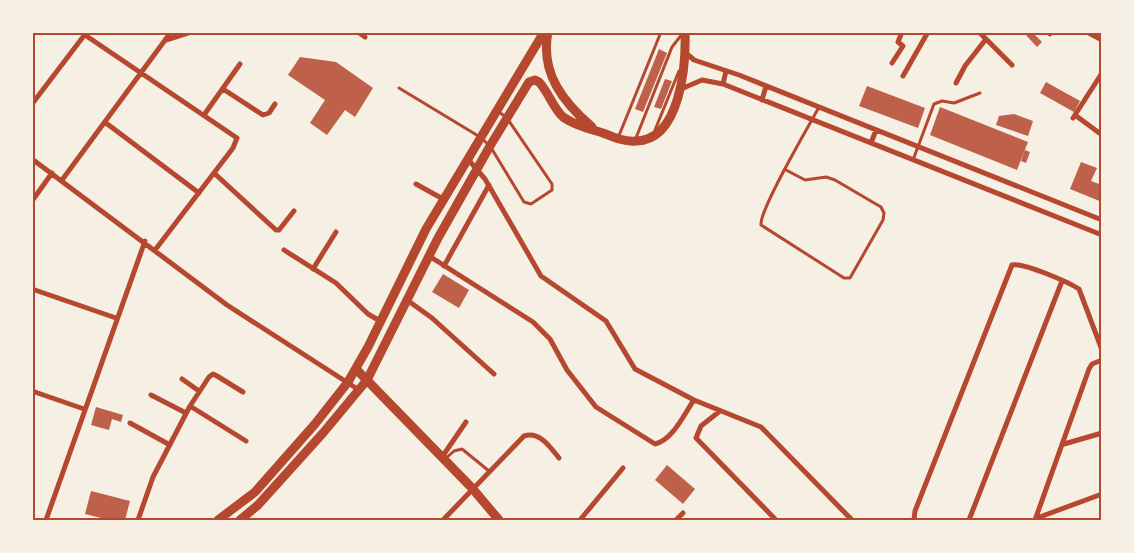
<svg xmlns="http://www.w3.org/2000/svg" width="1134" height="553" font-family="Overpass,sans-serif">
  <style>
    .building { fill: #bf614a }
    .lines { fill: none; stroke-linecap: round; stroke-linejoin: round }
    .service { stroke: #b5482f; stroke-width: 3 }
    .minor { stroke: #b5482f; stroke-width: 5 }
    .secondary { stroke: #b5482f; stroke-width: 9 }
    .primary { stroke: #b5482f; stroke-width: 9 }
    .neatline { fill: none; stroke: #b5482f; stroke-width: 2 }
  </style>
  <rect width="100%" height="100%" fill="#f6efe4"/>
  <path class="building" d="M1023,32H1032L1042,42L1037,47Z
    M659,49L667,53L643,112L635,109Z
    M300,57L336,62L373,88L355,117L345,110L327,135L310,123L325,100L288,75Z
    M665,79L672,81L661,109L654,107Z
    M1046,82L1080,101L1074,112L1040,93Z
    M867,86L925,108L918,128L859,106Z
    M940,107L1028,142L1017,170L930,135Z
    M1014,114L1033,121L1028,136L996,125L999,116Z
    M1025,150L1030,152L1026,163L1021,161Z
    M1081,162L1097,168L1091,181L1102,185V202L1070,189Z
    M443,274L469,290L459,308L432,292Z
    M96,407L123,415L121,422L112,419L109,430L91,425Z
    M667,465L695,489L683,504L655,480Z
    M91,491L130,501L125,520H109L85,514Z"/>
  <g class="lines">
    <path class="service" d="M399,88L480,137L490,146L524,202L531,204L552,190V184L507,118L499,112
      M655,130L679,71
      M618,138L661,32
      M636,138L672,47L683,33
      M913,160L934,104L942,101L954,103L980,93
      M786,170L805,180L826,177L835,180L881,207L884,213L883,220L850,278H844L761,225C759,210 809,126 819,107
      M445,459L454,451L462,449L489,471"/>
    <path class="minor" d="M358,32L365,37
      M979,32L1012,65
      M1087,32L1102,40
      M1050,34L1051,32
      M85,35L237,138L233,148L155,250
      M166,40L191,32
      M686,53L694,60L739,75L1102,220
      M892,63L903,46L898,42L902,32
      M903,76L928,32
      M956,83L965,66L986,39
      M723,84L726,71
      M223,89L263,115L269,113L275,104
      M681,89L702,80L723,84L1102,235
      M762,100L766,86
      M32,104L86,33
      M204,115L240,64
      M1075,115L1102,135
      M1073,118L1102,73
      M106,123L199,193
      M871,143L876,130
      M467,158L485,179L541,276L606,321L635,369L694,400L761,427L852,520
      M32,159L227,305L359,390
      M214,173L276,230H279L294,211
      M62,180L171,32
      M416,184L443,199
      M32,201L52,173
      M284,250L336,283L368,314L380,321
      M429,256L533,322L550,339L567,370L596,407L655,444C673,440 684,414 694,400
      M444,266L489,185
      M313,269L336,232
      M32,289L116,318
      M407,300L432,318L494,374
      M182,379L199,391
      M32,391L84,409
      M151,395L186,413
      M190,406L246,441
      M720,411L701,426L696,438L776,520
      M130,423L170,445
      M1064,444L1102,433
      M442,457L466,422
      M1037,518L1102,494
      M46,520L145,241
      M138,520L153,477L190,406L209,377L213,374L217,376L243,392
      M443,520L524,436C540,431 550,447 559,458
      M580,520L623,468
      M676,520L683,513
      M914,520L915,511L1012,265C1023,262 1068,282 1079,289L1102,350
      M969,520L1062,281
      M1035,520L1089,369L1092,364L1102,360"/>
    <path class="secondary" d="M356,369L472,488L499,520"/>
    <path class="primary" d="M548,32C540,73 563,102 592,127
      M218,520L255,492L315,424L348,382L368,347L426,229L544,32
      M240,520L258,505L323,433L367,380L438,238L490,146L529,82L535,80L539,82C549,93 553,108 563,117C574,125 590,129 603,133C613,137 624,142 636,141C681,140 686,64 685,32"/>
  </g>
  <rect width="1134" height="553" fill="none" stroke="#f6efe4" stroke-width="68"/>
  <rect x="34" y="34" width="1066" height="485" class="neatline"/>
</svg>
